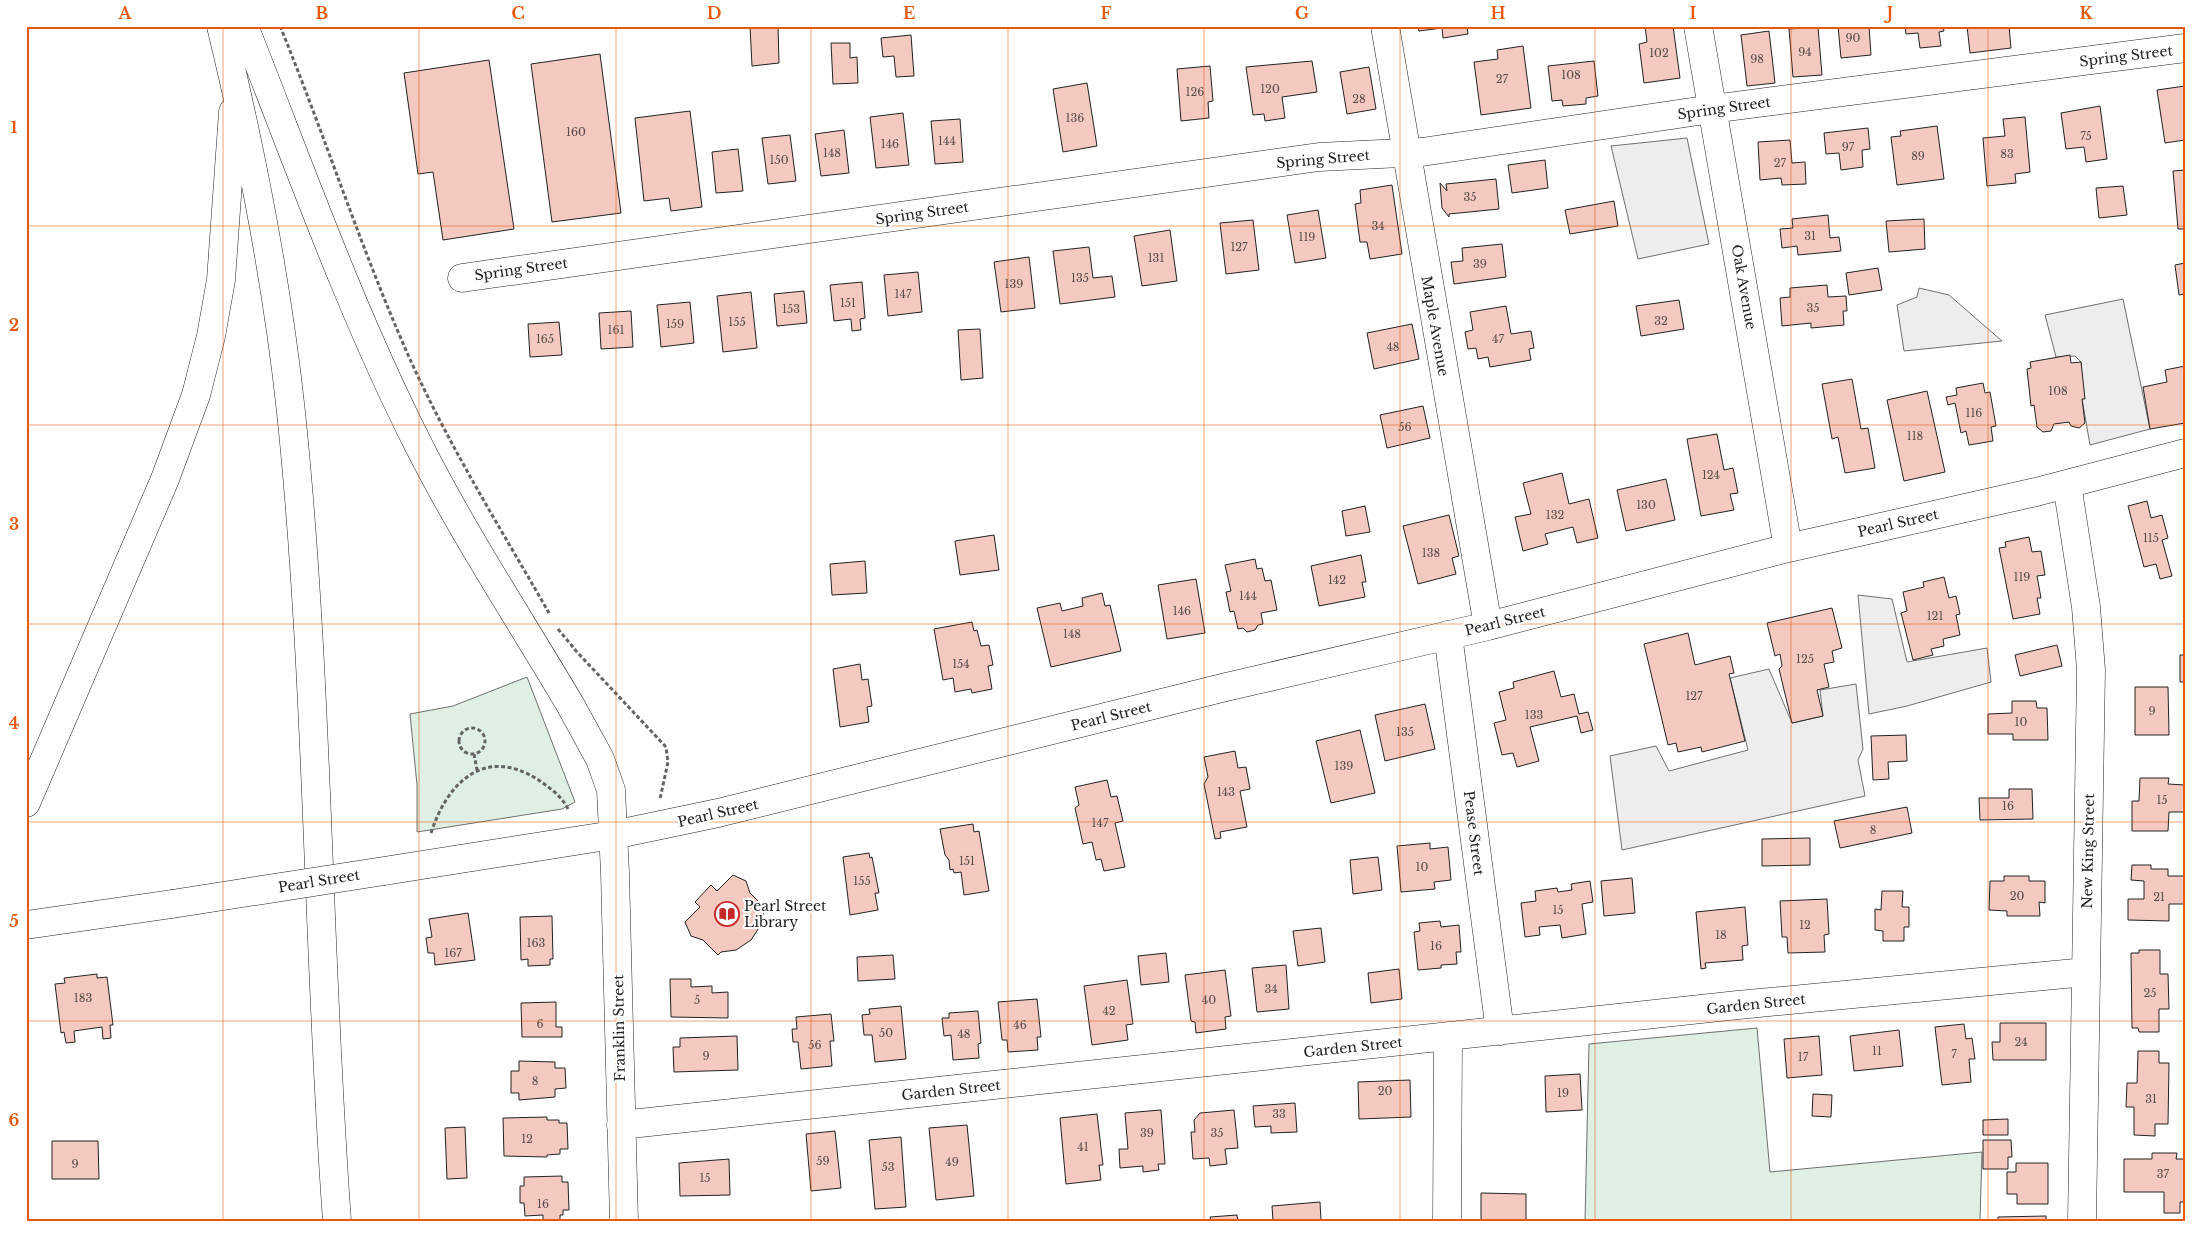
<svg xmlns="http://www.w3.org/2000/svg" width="2211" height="1247" font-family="'Libre Baskerville',serif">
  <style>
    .green { fill: #e0efe3; stroke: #6f6f6f }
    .parking { fill: #ededed; stroke: #6f6f6f }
    .building { fill: #f3c9c0; stroke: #222 }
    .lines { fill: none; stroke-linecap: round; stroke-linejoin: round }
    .minor-casing { stroke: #222; stroke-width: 29 }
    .major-casing { stroke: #222; stroke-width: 29 }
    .path { stroke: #646464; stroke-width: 3; stroke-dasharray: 4 2.5; stroke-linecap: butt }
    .minor { stroke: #fff; stroke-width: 28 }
    .major { stroke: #fff; stroke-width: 28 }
    .minor-bridge-casing { stroke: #222; stroke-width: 29; stroke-linecap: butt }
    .minor-bridge { stroke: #fff; stroke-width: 28 }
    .grid { fill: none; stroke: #e8590c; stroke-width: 1; stroke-opacity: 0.55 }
    .labels { text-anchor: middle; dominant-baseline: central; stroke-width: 4; stroke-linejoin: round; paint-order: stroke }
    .number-label { font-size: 11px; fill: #564c4a }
    .street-label { font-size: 14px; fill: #222; stroke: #fff }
    .poi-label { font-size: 14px; fill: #222; stroke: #fff; text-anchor: start }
    .neatline { fill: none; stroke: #e8590c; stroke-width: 2 }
    .grid-label { font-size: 16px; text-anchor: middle; font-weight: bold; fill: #e8590c }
  </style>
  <rect width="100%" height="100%" fill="#fff"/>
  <path class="green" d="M527,677L575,802L562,809L417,832V785L410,714L453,706Z
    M1757,1028L1770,1172L1982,1152L1980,1221H1585L1589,1044Z"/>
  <path class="parking" d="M1687,138L1709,244L1638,259L1611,146Z
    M1919,288L1949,295L2002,341L1904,351L1897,305L1917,297Z
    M2123,299L2150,429L2090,445L2082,399L2081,362L2075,356L2056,357L2045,315Z
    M1858,595L1892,599L1907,662L1987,648L1991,682L1907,706L1869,714Z
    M1769,669L1792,723L1823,716L1820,690L1856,684L1863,749L1858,760L1865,796L1622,850L1610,756L1656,746L1669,771L1748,750L1730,678Z"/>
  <path class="building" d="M750,26H778L779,63L752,66Z
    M1418,26H1467L1468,34L1443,38L1442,28L1419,31Z
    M1645,26H1673L1680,78L1644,83L1639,44L1647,42Z
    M1838,26H1869L1871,55L1841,58Z
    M1905,26H1943L1944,31L1939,32L1941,46L1920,48L1918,33L1906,34Z
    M1967,26H2009L2011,48L1970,53Z
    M1818,27L1822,75L1793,77L1789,29Z
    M1769,31L1775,83L1747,86L1741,35Z
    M911,35L914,76L896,77L894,56L883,57L881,38Z
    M831,43H850V58L857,57L858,83L833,84Z
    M1523,46L1531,108L1481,115L1474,62L1498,59L1497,50Z
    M600,54L621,213L552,222L531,64Z
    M489,60L514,229L443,240L433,172L418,174L404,73Z
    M1312,61L1317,92L1282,97L1285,118L1265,121L1264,114L1253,115L1246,67Z
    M1594,61L1598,96L1586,98V104L1563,106L1562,100L1552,101L1548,66Z
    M1210,66L1213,101L1208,102L1209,118L1181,121L1177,69Z
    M1369,67L1376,109L1347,114L1340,72Z
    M1087,83L1097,146L1063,152L1053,89Z
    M2185,86V140L2165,143L2157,90Z
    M2100,106L2107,159L2086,162L2084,147L2066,149L2061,113Z
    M690,111L702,207L671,211L669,198L644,201L635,118Z
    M903,113L909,165L876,168L870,117Z
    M2025,117L2030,172L2015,174L2016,183L1987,186L1983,138L2005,136L2003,119Z
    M960,119L963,162L935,164L931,121Z
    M1937,126L1944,179L1897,185L1891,137L1901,136L1900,131Z
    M1868,128L1870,149L1862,150L1863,167L1841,170L1839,153L1826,154L1824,133Z
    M844,130L849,173L821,176L815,134Z
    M790,135L796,181L768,184L762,138Z
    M1790,140L1792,163L1805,162L1806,184L1782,185L1781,178L1760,180L1758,142Z
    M738,149L743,191L716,193L712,152Z
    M1545,160L1548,188L1512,193L1508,165Z
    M2185,170V229H2178L2173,171Z
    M1496,179L1499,209L1449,214V217L1442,208L1440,183L1447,191L1446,184Z
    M1392,185L1402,254L1370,259L1367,242H1360L1355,204L1361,203L1360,190Z
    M2123,186L2127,215L2099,218L2096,188Z
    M1614,201L1618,226L1570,234L1565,210Z
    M1318,210L1326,258L1295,263L1287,215Z
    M1828,215L1830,238L1839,237L1841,251L1798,255L1797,246L1782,248L1780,229L1793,228L1792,219Z
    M1924,219L1925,249L1889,252L1886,221Z
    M1253,220L1259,270L1226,274L1220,223Z
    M1170,230L1177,281L1142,286L1134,236Z
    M1502,244L1506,277L1454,284L1451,262L1463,261L1462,248Z
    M1089,247L1093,278L1112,276L1115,297L1060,304L1053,251Z
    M1029,257L1035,308L1001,312L994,262Z
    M2185,263V294L2179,295L2175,265Z
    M1878,268L1882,290L1849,295L1846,273Z
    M918,272L922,312L888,316L884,275Z
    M862,282L865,318L860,319L861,330L852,331L851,319L834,321L830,285Z
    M1827,285L1828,297L1846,296L1847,311H1843L1844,325L1811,328V323L1782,326L1780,298L1790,297V288Z
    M804,291L807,323L777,326L774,294Z
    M751,292L757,348L723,352L717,296Z
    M1679,300L1684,329L1641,336L1636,306Z
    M690,302L694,343L661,347L657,305Z
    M1506,306L1511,334L1531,331L1534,348L1529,349L1531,360L1490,367L1488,357L1478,359L1476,348L1468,349L1465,332L1473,330L1470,312Z
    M631,311L633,347L601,349L599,313Z
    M559,322L562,355L530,357L528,324Z
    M1412,324L1419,359L1374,369L1367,333Z
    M980,329L983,378L961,380L958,330Z
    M2070,355L2071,363L2081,362L2085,399H2082L2085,423L2079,428L2071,426L2069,422L2054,424L2051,431L2043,432L2037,427L2034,405L2031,406L2027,369L2031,368L2030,362Z
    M2185,366V423L2150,429L2143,387L2167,382L2165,370Z
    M1852,379L1861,429L1868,428L1875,468L1845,473L1838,437L1832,439L1822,384Z
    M1983,383L1985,393L1990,392L1996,426L1991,427L1993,441L1969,445L1966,431L1961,433L1955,403L1948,405L1946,397L1957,395L1956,388Z
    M1927,391L1945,472L1904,481L1887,400Z
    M1423,406L1430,438L1387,448L1380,415Z
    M1717,434L1724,470L1733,468L1738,493L1730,494L1734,510L1701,516L1687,439Z
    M1562,473L1569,504L1589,499L1598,538L1577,543L1573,527L1545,534L1548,544L1523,551L1515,517L1531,514L1523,483Z
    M1666,479L1675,520L1626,531L1617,490Z
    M2147,501L2151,518L2162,515L2168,538L2162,540L2172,576L2160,579L2156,564L2144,567L2128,506Z
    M1365,506L1370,532L1346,536L1342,511Z
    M1449,515L1459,556L1452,558L1456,574L1418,584L1403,526Z
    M994,535L999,570L960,575L955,541Z
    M2029,537L2032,552L2041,551L2045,575L2037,576L2041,598H2037L2040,614L2013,619L1999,548L2006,547L2005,542Z
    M1361,555L1366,582H1362L1365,597L1319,606L1311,566Z
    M1255,559L1257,569L1262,568L1265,581L1271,580L1277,610L1261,613L1263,624L1258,625L1255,630L1247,632L1243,628L1238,629L1234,611L1230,612L1226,592L1231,591L1225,565Z
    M865,561L867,593L832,595L830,564Z
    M1944,577L1949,598L1956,596L1960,614L1956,615L1960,635L1943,639L1944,646L1931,649L1933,655L1913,660L1901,613L1907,611L1903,592L1924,587L1923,582Z
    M1196,579L1205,633L1167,639L1158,585Z
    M1102,593L1105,606L1110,605L1121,651L1051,667L1037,608L1060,603L1062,611L1083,606L1082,598Z
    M1832,608L1842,648L1832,651L1834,662L1824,664L1829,687L1817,690L1823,716L1792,723L1779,669L1782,666L1780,654L1775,656L1767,623Z
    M972,622L974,631L977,630L981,646L989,645L993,665L988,666L992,689L972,693L971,689L955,692L953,678L943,680L934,629Z
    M1688,633L1695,665L1730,656L1734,673L1729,674L1730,678L1745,741L1702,752L1701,747L1678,752L1676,743L1668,745L1644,644Z
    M2057,645L2062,666L2020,676L2015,655Z
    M2180,655H2185V682H2180Z
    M860,664L862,680L868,679L872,706L867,707L869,722L840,727L833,669Z
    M1554,671L1561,697L1574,694L1579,714L1588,712L1593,730L1581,733L1577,716L1530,727L1539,761L1517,767L1513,753L1502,755L1494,723L1506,720L1499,692L1514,688L1513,682Z
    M2135,687H2168L2169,735H2135Z
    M2012,701H2036L2037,708H2047L2048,740H2013V734H1988V714L2012,713Z
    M1425,704L1435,749L1385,761L1375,715Z
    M1360,730L1375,793L1331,803L1316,741Z
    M1906,735L1907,761L1888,762L1889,779L1873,780L1871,736Z
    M1235,751L1238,768L1246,767L1250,789L1240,791L1247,827L1220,832L1221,838L1215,839L1204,784L1208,777L1204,757Z
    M2140,778H2169L2168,784L2185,785V812H2169L2168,831H2132V801H2139Z
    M1107,780L1111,797L1117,796L1123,821L1115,823L1125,867L1104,871L1101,859L1096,860L1092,842L1083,844L1075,808L1079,805L1075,787Z
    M2009,789H2032L2033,819L1980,820L1979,798H2009Z
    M1907,807L1912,833L1840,848L1834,821Z
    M973,824L974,832L979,831L989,891L964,895L961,872L954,873L953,869L950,870L949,860L945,855L940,829Z
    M1810,838V865L1762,866V839Z
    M1430,843V849L1448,847L1451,880L1434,882L1435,889L1401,892L1397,846Z
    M869,853L870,858L872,857L879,893H875L878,910L850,915L843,857Z
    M1378,857L1382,890L1353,894L1350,860Z
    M2132,865H2151V869H2168V876H2185V904H2169V921L2128,920V899H2144V881L2131,880Z
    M733,875L746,881L750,893L765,908L760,926L751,940L736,950L721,952L718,955L703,940L691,936L685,922L700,907L695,902L711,885L717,891Z
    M2004,876H2029V881H2045V903L2039,902L2040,916H2007V911L1989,910L1990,881H2004Z
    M1632,878L1635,913L1604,916L1601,881Z
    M1590,881L1593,902L1582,904L1586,934L1562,938L1560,925L1539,927L1540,935L1525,937L1521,903L1536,901L1535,891L1557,888L1558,892L1572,890L1571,884Z
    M1882,891H1903L1902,907H1909V927H1904V941H1883V931L1875,930V909L1881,910Z
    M1827,899L1829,934L1824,935L1825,952L1788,953L1787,937H1782L1780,901Z
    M1745,907L1748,945L1742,946L1743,960L1705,963L1706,968L1701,969L1696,912Z
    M468,913L475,960L435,965L434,953H428L426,938L432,937L429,919Z
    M552,916L553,959H550V965L528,966V959L521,960L520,917Z
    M1440,921L1441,927L1459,925L1461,952H1456L1457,964L1441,965V968L1418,970L1414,932L1420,931L1419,923Z
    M1321,928L1325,962L1298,966L1293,931Z
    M2139,950H2160V974H2168L2169,1009H2159V1032H2139L2138,1028H2132L2131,953H2139Z
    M1166,953L1169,982L1141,985L1138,956Z
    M893,955L895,979L858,981L857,957Z
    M1286,965L1289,1009L1257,1012L1252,968Z
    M1399,969L1402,999L1371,1003L1368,973Z
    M1225,970L1231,1016L1225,1017L1226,1029L1196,1033L1195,1022L1191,1021L1185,975Z
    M97,974V978L107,977L113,1025H110L111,1038L103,1039L102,1027L74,1031L75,1042L66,1043L64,1032L61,1033L55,984L65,983L64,978Z
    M670,979H691V987L712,986V993L728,992V1018L671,1017Z
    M1127,980L1133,1024L1126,1025L1128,1040L1092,1045L1084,986Z
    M1037,999L1041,1037H1037L1038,1050L1008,1052L1007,1040H1002L998,1002Z
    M556,1002V1027H562V1037H522L521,1003Z
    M901,1006L906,1059L875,1062L872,1035H864L862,1015L870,1014L869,1009Z
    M978,1011L981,1043L978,1044L979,1058L953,1060L951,1035L944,1036L942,1018H949V1013Z
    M831,1014L834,1041H830L832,1066L801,1069L798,1042H793L792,1029H797L796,1017Z
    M2000,1023H2046V1060H1993L1992,1042H2000Z
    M1964,1024L1966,1039L1972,1038L1975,1059H1969L1971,1082L1942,1085L1935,1027Z
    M1899,1030L1903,1066L1854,1071L1850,1036Z
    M737,1036L738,1070L674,1072L673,1047H680V1038Z
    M1819,1036L1822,1075L1787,1078L1784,1039Z
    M2138,1051H2159V1063H2169L2168,1124H2155V1136L2134,1135V1107H2126L2127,1083H2137Z
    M519,1061L555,1062V1068H565L566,1088L555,1089V1097L519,1100V1093H511V1071H519Z
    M1580,1074L1582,1110L1546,1112L1545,1076Z
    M1410,1080L1411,1117L1359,1119L1358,1082Z
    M1813,1094L1832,1095L1831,1117L1812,1116Z
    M1295,1103L1297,1132L1271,1133V1126L1255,1127L1253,1106Z
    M1161,1110L1165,1164H1158L1159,1170L1143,1172V1166L1120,1168L1119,1149H1128L1125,1113Z
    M1234,1110L1238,1148L1225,1149L1227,1164L1210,1166L1209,1158L1193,1159L1191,1132H1195L1194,1120L1200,1113Z
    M1097,1114L1103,1165H1099L1101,1180L1066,1184L1060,1118Z
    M547,1117V1120H559V1123H567L568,1149H560V1154L547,1155V1157L504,1156L503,1118Z
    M2008,1119V1135H1983V1120Z
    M967,1125L974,1196L936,1200L929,1128Z
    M465,1127L467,1178L447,1179L445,1128Z
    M835,1131L841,1188L811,1191L806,1134Z
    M901,1137L906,1207L875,1209L869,1140Z
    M1983,1140H2011L2012,1157H2008V1169H1983Z
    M52,1141H98L99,1179H52Z
    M2152,1153H2177L2176,1159H2185V1202H2180V1213H2164V1192H2124V1159H2152Z
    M729,1159L730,1195L680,1196L679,1163Z
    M2016,1163H2048V1204H2017V1194H2007V1172H2016Z
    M562,1176V1182H568L569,1210H563V1215H560V1221H543V1215L525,1216L524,1203H520V1186H524V1177Z
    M1481,1193L1526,1194V1221H1481Z
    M1320,1202L1321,1221H1273L1272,1206Z
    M1237,1215L1238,1221H1211L1210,1217Z
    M2046,1216V1221H1998V1217Z"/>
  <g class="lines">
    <defs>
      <path id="minor" d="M1385,26L1488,626
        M1698,26L1788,548
        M462,278L1319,157L1422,152L1712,109L2185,48
        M2067,484L2086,607L2091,670L2082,1221
        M1448,635L1500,1031
        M384,871L613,835L718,813L1226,687L1488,626L1788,548L2036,492L2185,453
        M26,925L172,904
        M621,1125L1738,1005L2086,972
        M1447,1221L1448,1037"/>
      <path id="major" d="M221,26C252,154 277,282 291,412C319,681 317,952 337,1221
        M244,26C299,165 349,307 416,440C462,532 519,618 571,706L600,759L611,790L615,873L624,1221
        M26,803L165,479L196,395L211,336L221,280L233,112"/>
    </defs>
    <use href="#minor" class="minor-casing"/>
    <use href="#major" class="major-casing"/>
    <path class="path" d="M280,26C325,136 361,249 409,357C449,446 501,529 549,613
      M558,629L577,652L666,747L668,762L660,799
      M459 741a13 13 0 1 1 26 0a13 13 0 1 1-26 0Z
      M474,754L477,770
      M431,833C447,783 484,746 537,779C549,787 563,797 569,811"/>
    <use href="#minor" class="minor"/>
    <use href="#major" class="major"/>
    <defs>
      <path id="minor-bridge" d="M172,904L384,871"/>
    </defs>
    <use href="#minor-bridge" class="minor-bridge-casing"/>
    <use href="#minor-bridge" class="minor-bridge"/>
  </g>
  <path class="grid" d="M223,26V1221M419,26V1221M616,26V1221M811,26V1221M1008,26V1221M1204,26V1221M1400,26V1221M1595,26V1221M1791,26V1221M1988,26V1221M26,226H2185M26,425H2185M26,624H2185M26,822H2185M26,1021H2185"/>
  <defs>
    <symbol id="library-ring" viewBox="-11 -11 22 22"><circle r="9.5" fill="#fff" stroke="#c62828" stroke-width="1.5"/><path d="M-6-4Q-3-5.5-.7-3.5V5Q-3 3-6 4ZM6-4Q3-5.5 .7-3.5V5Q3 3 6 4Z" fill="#c62828"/></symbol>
  </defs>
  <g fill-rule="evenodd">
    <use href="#library-ring" x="713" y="900" width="28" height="28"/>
  </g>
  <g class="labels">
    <g class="number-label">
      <text x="1853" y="38">90</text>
      <text x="1805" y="52">94</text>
      <text x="1659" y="53">102</text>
      <text x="1757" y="59">98</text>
      <text x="1571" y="75">108</text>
      <text x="1502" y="79">27</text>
      <text x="1270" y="89">120</text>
      <text x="1195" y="92">126</text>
      <text x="1359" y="99">28</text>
      <text x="1075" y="118">136</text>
      <text x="576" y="132">160</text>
      <text x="2086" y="136">75</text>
      <text x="947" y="141">144</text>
      <text x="890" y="144">146</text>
      <text x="1848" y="147">97</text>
      <text x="832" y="153">148</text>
      <text x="2007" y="154">83</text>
      <text x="1918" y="156">89</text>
      <text x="779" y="160">150</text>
      <text x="1780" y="163">27</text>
      <text x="1470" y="197">35</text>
      <text x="1378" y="226">34</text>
      <text x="1810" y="236">31</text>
      <text x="1307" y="237">119</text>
      <text x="1239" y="247">127</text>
      <text x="1156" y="258">131</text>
      <text x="1480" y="264">39</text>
      <text x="1080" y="278">135</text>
      <text x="1014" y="284">139</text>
      <text x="903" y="294">147</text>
      <text x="848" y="303">151</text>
      <text x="1813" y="308">35</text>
      <text x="791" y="309">153</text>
      <text x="1661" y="321">32</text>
      <text x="737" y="322">155</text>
      <text x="675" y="324">159</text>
      <text x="616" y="330">161</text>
      <text x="545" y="339">165</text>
      <text x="1498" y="339">47</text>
      <text x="1393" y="347">48</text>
      <text x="2058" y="391">108</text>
      <text x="1974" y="413">116</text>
      <text x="1405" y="427">56</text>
      <text x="1915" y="436">118</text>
      <text x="1711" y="475">124</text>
      <text x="1646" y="505">130</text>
      <text x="1555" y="515">132</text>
      <text x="2151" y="538">115</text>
      <text x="1431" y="553">138</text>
      <text x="2022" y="577">119</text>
      <text x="1337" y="580">142</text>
      <text x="1248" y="596">144</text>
      <text x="1182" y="611">146</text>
      <text x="1935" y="616">121</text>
      <text x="1072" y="634">148</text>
      <text x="1805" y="659">125</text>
      <text x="961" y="664">154</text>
      <text x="1694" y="696">127</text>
      <text x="2152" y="711">9</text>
      <text x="1534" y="715">133</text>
      <text x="2021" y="722">10</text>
      <text x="1405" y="732">135</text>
      <text x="1344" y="766">139</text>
      <text x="1226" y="792">143</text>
      <text x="2162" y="800">15</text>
      <text x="2008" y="806">16</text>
      <text x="1100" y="823">147</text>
      <text x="1873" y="830">8</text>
      <text x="967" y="861">151</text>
      <text x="1422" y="867">10</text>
      <text x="862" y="881">155</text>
      <text x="2017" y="896">20</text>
      <text x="2159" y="897">21</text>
      <text x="1558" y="910">15</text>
      <text x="1805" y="925">12</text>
      <text x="1721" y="935">18</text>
      <text x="536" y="943">163</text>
      <text x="1436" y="946">16</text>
      <text x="453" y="953">167</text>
      <text x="1271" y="989">34</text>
      <text x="2150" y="993">25</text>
      <text x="83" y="998">183</text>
      <text x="697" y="1000">5</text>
      <text x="1209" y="1000">40</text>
      <text x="1109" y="1011">42</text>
      <text x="540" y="1024">6</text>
      <text x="1020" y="1025">46</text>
      <text x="886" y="1033">50</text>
      <text x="964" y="1034">48</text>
      <text x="2021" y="1042">24</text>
      <text x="815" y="1045">56</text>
      <text x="1877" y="1051">11</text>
      <text x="1954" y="1054">7</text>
      <text x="706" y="1056">9</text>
      <text x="1803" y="1057">17</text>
      <text x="535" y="1081">8</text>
      <text x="1385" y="1091">20</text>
      <text x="1563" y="1093">19</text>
      <text x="2151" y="1099">31</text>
      <text x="1279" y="1114">33</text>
      <text x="1147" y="1133">39</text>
      <text x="1217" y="1133">35</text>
      <text x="527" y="1139">12</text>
      <text x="1083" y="1147">41</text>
      <text x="823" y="1161">59</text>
      <text x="952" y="1162">49</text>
      <text x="75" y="1164">9</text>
      <text x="888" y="1167">53</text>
      <text x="2163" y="1174">37</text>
      <text x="705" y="1178">15</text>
      <text x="543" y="1204">16</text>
    </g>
    <g class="street-label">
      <text transform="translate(2126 56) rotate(-7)">Spring Street</text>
      <text transform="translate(1724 108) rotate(-8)">Spring Street</text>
      <text transform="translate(1323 159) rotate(-5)">Spring Street</text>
      <text transform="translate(922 213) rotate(-8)">Spring Street</text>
      <text transform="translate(521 269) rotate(-8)">Spring Street</text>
      <text transform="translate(1744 287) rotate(80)">Oak Avenue</text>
      <text transform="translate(1435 326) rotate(80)">Maple Avenue</text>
      <text transform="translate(1898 523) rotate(-13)">Pearl Street</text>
      <text transform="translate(1505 621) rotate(-14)">Pearl Street</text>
      <text transform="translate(1111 716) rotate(-14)">Pearl Street</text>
      <text transform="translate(718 813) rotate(-13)">Pearl Street</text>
      <text transform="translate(1474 833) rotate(83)">Pease Street</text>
      <text transform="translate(2088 851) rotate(-89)">New King Street</text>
      <text transform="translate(319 881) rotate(-9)">Pearl Street</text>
      <text transform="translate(1756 1004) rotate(-6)">Garden Street</text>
      <text transform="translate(619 1028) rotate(-91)">Franklin Street</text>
      <text transform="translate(1353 1047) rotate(-6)">Garden Street</text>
      <text transform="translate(951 1090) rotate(-6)">Garden Street</text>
    </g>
    <g class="poi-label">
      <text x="744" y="906">Pearl Street<tspan x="744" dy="16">Library</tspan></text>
    </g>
  </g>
  <rect width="2211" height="1247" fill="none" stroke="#ffffff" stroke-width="55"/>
  <rect x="28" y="28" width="2156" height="1192" class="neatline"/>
  <g class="grid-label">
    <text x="125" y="19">A</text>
    <text x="322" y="19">B</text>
    <text x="518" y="19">C</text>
    <text x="714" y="19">D</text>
    <text x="909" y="19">E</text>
    <text x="1106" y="19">F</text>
    <text x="1302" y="19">G</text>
    <text x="1498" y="19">H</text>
    <text x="1693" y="19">I</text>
    <text x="1890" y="19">J</text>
    <text x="2086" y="19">K</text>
    <text x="14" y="133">1</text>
    <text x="14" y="331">2</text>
    <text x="14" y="530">3</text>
    <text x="14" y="729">4</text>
    <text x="14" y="927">5</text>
    <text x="14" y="1126">6</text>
  </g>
</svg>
